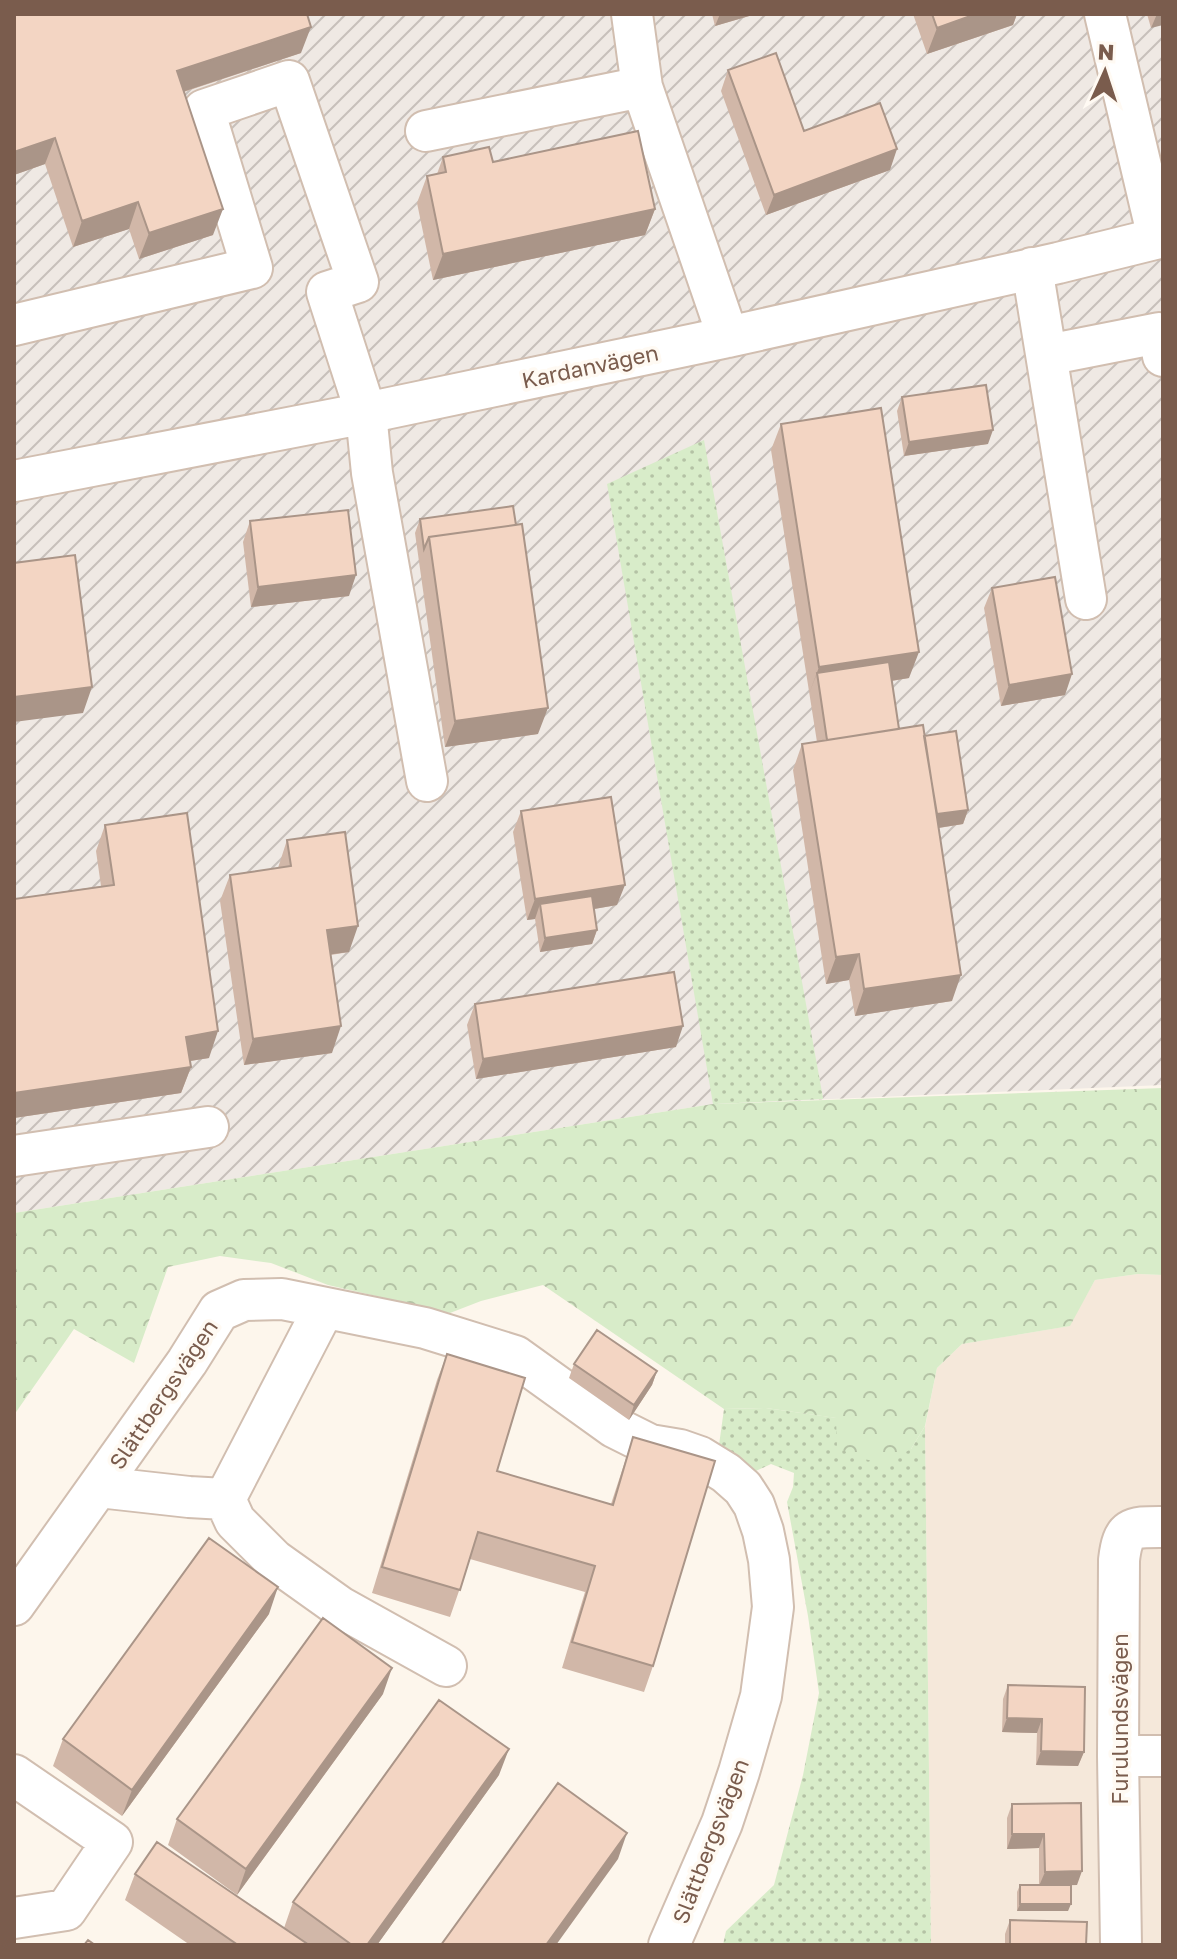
<svg xmlns="http://www.w3.org/2000/svg" width="1177" height="1959" font-family="'Golos Text',sans-serif">
  <style>
    .residential { fill: #f5e8da }
    .industrial { fill: url(#industrial-furrows) }
    .grass { fill: url(#grass-dots) }
    .forest { fill: url(#forest-crowns) }
    .lines { fill: none; stroke-linecap: round; stroke-linejoin: round }
    .minor-casing { stroke: #d1beb0; stroke-width: 44 }
    .minor { stroke: #fff; stroke-width: 40 }
    .wall { fill: #d1b7a8 }
    .shaded-wall { fill: #aa9588 }
    .building { fill: #f3d5c3; stroke: #aa9588; stroke-width: 2 }
    .labels { text-anchor: middle; dominant-baseline: central; stroke-width: 7; stroke-linejoin: round; paint-order: stroke }
    .street-label { font-size: 22px; fill: #7a5c4d; stroke: #fffaf3 }
  </style>
  <defs>
    <pattern id="industrial-furrows" width="10" height="10" patternUnits="userSpaceOnUse" patternTransform="scale(2)"><rect width="10" height="10" fill="#efe9e4"/><path d="M-1 1l2-2M0 10L10 0M9 11l2-2" fill="none" stroke="#c7c0bb"/></pattern>
    <pattern id="grass-dots" width="8" height="8" patternUnits="userSpaceOnUse" patternTransform="scale(2)"><rect width="8" height="8" fill="#d8ecc9"/><path d="M2 2h.1M6 6h.1" fill="none" stroke="#b4c2a5" stroke-width="1.8" stroke-linecap="round"/></pattern>
    <pattern id="forest-crowns" width="20" height="18" patternUnits="userSpaceOnUse" patternTransform="scale(2)"><rect width="20" height="18" fill="#d8ecc9"/><path d="M2 6a3 3 0 1 1 6 0M12 15a3 3 0 1 1 6 0" fill="none" stroke="#b4c2a5"/></pattern>
  </defs>
  <rect width="100%" height="100%" fill="#fdf6ec"/>
  <path class="residential" d="M1138,1274L1163,1275V1945H931L925,1427L937,1368L962,1344L1069,1326L1095,1280Z"/>
  <path class="industrial" d="M14,14H1163V1085L713,1104L14,1213Z"/>
  <path class="grass" d="M704,440L823,1098V1099L713,1104L607,484Z
    M766,1408L837,1418L911,1449L925,1426L931,1945H723L726,1931L774,1885L803,1775L819,1693L808,1616L787,1502L793,1487L794,1473L771,1464L747,1475L719,1445L724,1409Z"/>
  <path class="forest" d="M1163,1088V1275L1138,1274L1095,1280L1070,1326L962,1344L937,1368L925,1426L911,1449L885,1464L856,1457L837,1447L836,1418L766,1408L724,1409L543,1285L481,1301L450,1313L328,1285L271,1263L220,1256L168,1267L134,1363L74,1329L14,1415V1213L713,1104Z"/>
  <g class="lines">
    <defs>
      <path id="minor" d="M632,14L642,87
        M1105,14L1158,238
        M426,131L642,87L728,337
        M1032,268L1086,599
        M14,325L252,268L204,110L289,81L358,282L327,292L366,413L372,473L427,781
        M1047,355L1159,333L1163,356
        M14,481L366,413L728,337L1058,263L1163,237
        M14,1156L208,1127
        M99,1487L189,1497L225,1499L324,1308
        M225,1499L235,1521L274,1560L340,1607L446,1666
        M14,1605L187,1362L219,1311L244,1300L282,1299L425,1328L515,1356L614,1427L650,1445L680,1450L700,1457L726,1473L743,1488L754,1505L763,1531L769,1560L773,1607L761,1696L739,1772L722,1823L669,1945
        M1118,1756H1163
        M14,1775L112,1842L66,1910L14,1918
        M1121,1945L1118,1756L1119,1560C1123,1526 1131,1527 1163,1527"/>
    </defs>
    <use href="#minor" class="minor-casing"/>
    <use href="#minor" class="minor"/>
  </g>
  <path class="wall" d="M14,14L301,53L184,92L213,235L139,259L129,229L73,247L45,164L14,175Z
    M712,14H756L715,26Z
    M913,14H1017L1013,25L927,54Z
    M1147,14H1163L1151,28Z
    M728,70L804,131L890,170L766,215L721,91Z
    M443,157L493,162L655,209L645,235L433,280L417,203L427,176L437,174Z
    M902,397L988,444L904,456L897,411Z
    M781,424L909,678L892,681L899,729L924,736L968,810L963,824L939,828L952,1001L855,1016L849,980L826,984L793,770L802,744L817,742L771,450Z
    M420,519L538,734L445,747L415,533Z
    M250,521L349,596L251,607L243,542Z
    M992,588L1065,695L1001,706L984,608Z
    M521,811L617,905L594,909L597,930L592,944L540,952L535,919L527,920L513,832Z
    M105,825L209,1058L190,1061L191,1067L181,1093L14,1118V899L101,886L96,851Z
    M287,840L349,952L331,955L332,1053L244,1065L220,901L230,875L278,868Z
    M475,1004L676,1047L476,1079L467,1025Z
    M447,1354L497,1471L611,1504L633,1437L653,1666L644,1692L562,1668L585,1592L470,1559L450,1617L372,1593L437,1380Z
    M574,1364L657,1371L652,1385L629,1420L569,1378Z
    M269,1614L122,1816L53,1766L63,1739Z
    M1008,1685L1084,1752L1078,1766L1036,1765L1037,1733L1002,1732L1003,1699Z
    M383,1694L237,1895L168,1845L177,1819Z
    M499,1775L377,1945H190L125,1900L135,1874L284,1928L293,1902Z
    M1081,1803L1077,1885H1071L1068,1911H1017V1892L1020,1885H1039V1848L1007,1849V1818L1012,1804Z
    M1010,1920L1086,1945H1005V1934Z"/>
  <path class="shaded-wall" d="M720,14H756L715,26Z
    M976,14H1017L1013,25L927,54L937,28Z
    M1157,14H1163V25L1151,28Z
    M311,27L301,53L167,97L177,71Z
    M55,138L45,164L14,175V152Z
    M897,149L890,170L766,215L774,195Z
    M138,202L129,229L73,247L82,221Z
    M223,209L213,235L139,259L149,233Z
    M655,209L645,235L433,280L443,254Z
    M993,430L988,444L904,456L909,442Z
    M356,575L349,596L251,607L258,587Z
    M919,652L909,678L820,692L817,673L809,694L819,667Z
    M1072,674L1065,695L1001,706L1009,685Z
    M92,687L83,713L14,722V697Z
    M548,708L538,734L445,747L455,721Z
    M968,810L963,824L925,830L930,815Z
    M625,885L617,905L542,918L540,904L535,919L527,920L535,899Z
    M358,926L349,952L318,956L327,930Z
    M597,930L592,944L540,952L545,938Z
    M859,954L849,980L826,984L836,957Z
    M961,975L952,1001L855,1016L864,989Z
    M341,1026L332,1053L244,1065L253,1039Z
    M683,1026L676,1047L476,1079L483,1059Z
    M218,1031L209,1058L177,1063L186,1037Z
    M191,1067L181,1093L14,1118V1093Z
    M657,1371L652,1385L629,1420L634,1405Z
    M278,1587L269,1614L122,1816L132,1790Z
    M392,1668L383,1694L237,1895L246,1869Z
    M1007,1718L1042,1719L1037,1733L1002,1732Z
    M509,1749L499,1775L377,1945H367Z
    M1041,1751L1084,1752L1078,1766L1036,1765Z
    M627,1833L618,1859L556,1945H546Z
    M1012,1834H1044L1039,1848L1007,1849Z
    M1082,1871L1077,1885L1039,1886L1045,1872Z
    M1020,1904H1071L1068,1911H1017Z"/>
  <path class="building" d="M14,14H307L311,27L177,71L223,209L149,233L138,202L82,221L55,138L14,152Z
    M932,14H976L937,28Z
    M776,53L804,131L880,103L897,149L774,195L728,70Z
    M638,131L655,209L443,254L427,176L446,172L443,157L489,147L493,162Z
    M986,385L993,430L909,442L902,397Z
    M881,408L919,652L819,667L781,424Z
    M513,506L516,525L429,537L424,549L420,519Z
    M348,510L356,575L258,587L250,521Z
    M522,524L548,708L455,721L429,537Z
    M75,555L92,687L14,697V563Z
    M1055,577L1072,674L1009,685L992,588Z
    M889,662L899,729L827,740L817,673Z
    M923,725L961,975L864,989L859,954L836,957L802,744Z
    M956,731L968,810L937,814L924,736Z
    M611,797L625,885L535,899L521,811Z
    M187,813L218,1031L186,1037L191,1067L14,1093V899L114,885L105,825Z
    M345,832L358,926L327,930L341,1026L253,1039L230,875L291,866L287,840Z
    M592,896L597,930L545,938L540,904Z
    M674,972L683,1026L483,1059L475,1004Z
    M597,1330L657,1371L634,1405L574,1364Z
    M447,1354L525,1378L497,1471L613,1505L633,1437L715,1461L653,1666L572,1642L595,1566L478,1532L460,1590L382,1567Z
    M209,1538L278,1587L132,1790L63,1739Z
    M323,1618L392,1668L246,1869L177,1819Z
    M1008,1685L1085,1687L1084,1752L1041,1751L1042,1719L1007,1718Z
    M439,1700L509,1749L367,1945H352L293,1902Z
    M558,1783L627,1833L546,1945H441Z
    M1081,1803L1082,1871L1045,1872L1044,1834H1012V1804Z
    M157,1842L309,1945H238L135,1874Z
    M1020,1885H1071V1904H1020Z
    M1010,1920L1087,1922L1086,1945H1010Z
    M88,1940L95,1945H84Z"/>
  <g class="labels">
    <g class="street-label">
      <text transform="translate(590 366) rotate(-12)">Kardanvägen</text>
      <text transform="translate(163 1394) rotate(-56)">Slättbergsvägen</text>
      <text transform="translate(1119 1719) rotate(-90)">Furulundsvägen</text>
      <text transform="translate(710 1841) rotate(-69)">Slättbergsvägen</text>
    </g>
  </g>
  <rect width="1177" height="1959" fill="none" stroke="#7a5c4d" stroke-width="32"/>
  <g transform="translate(1105 72) rotate(3)" stroke="#fffaf3" stroke-width="6" paint-order="stroke">
  <path d="M0-6L14 30L0 20L-14 30Z" fill="#7a5c4d"/>
  <text y="-12" font-size="22" font-weight="bold" text-anchor="middle" fill="#7a5c4d">N</text>
  </g>
</svg>
